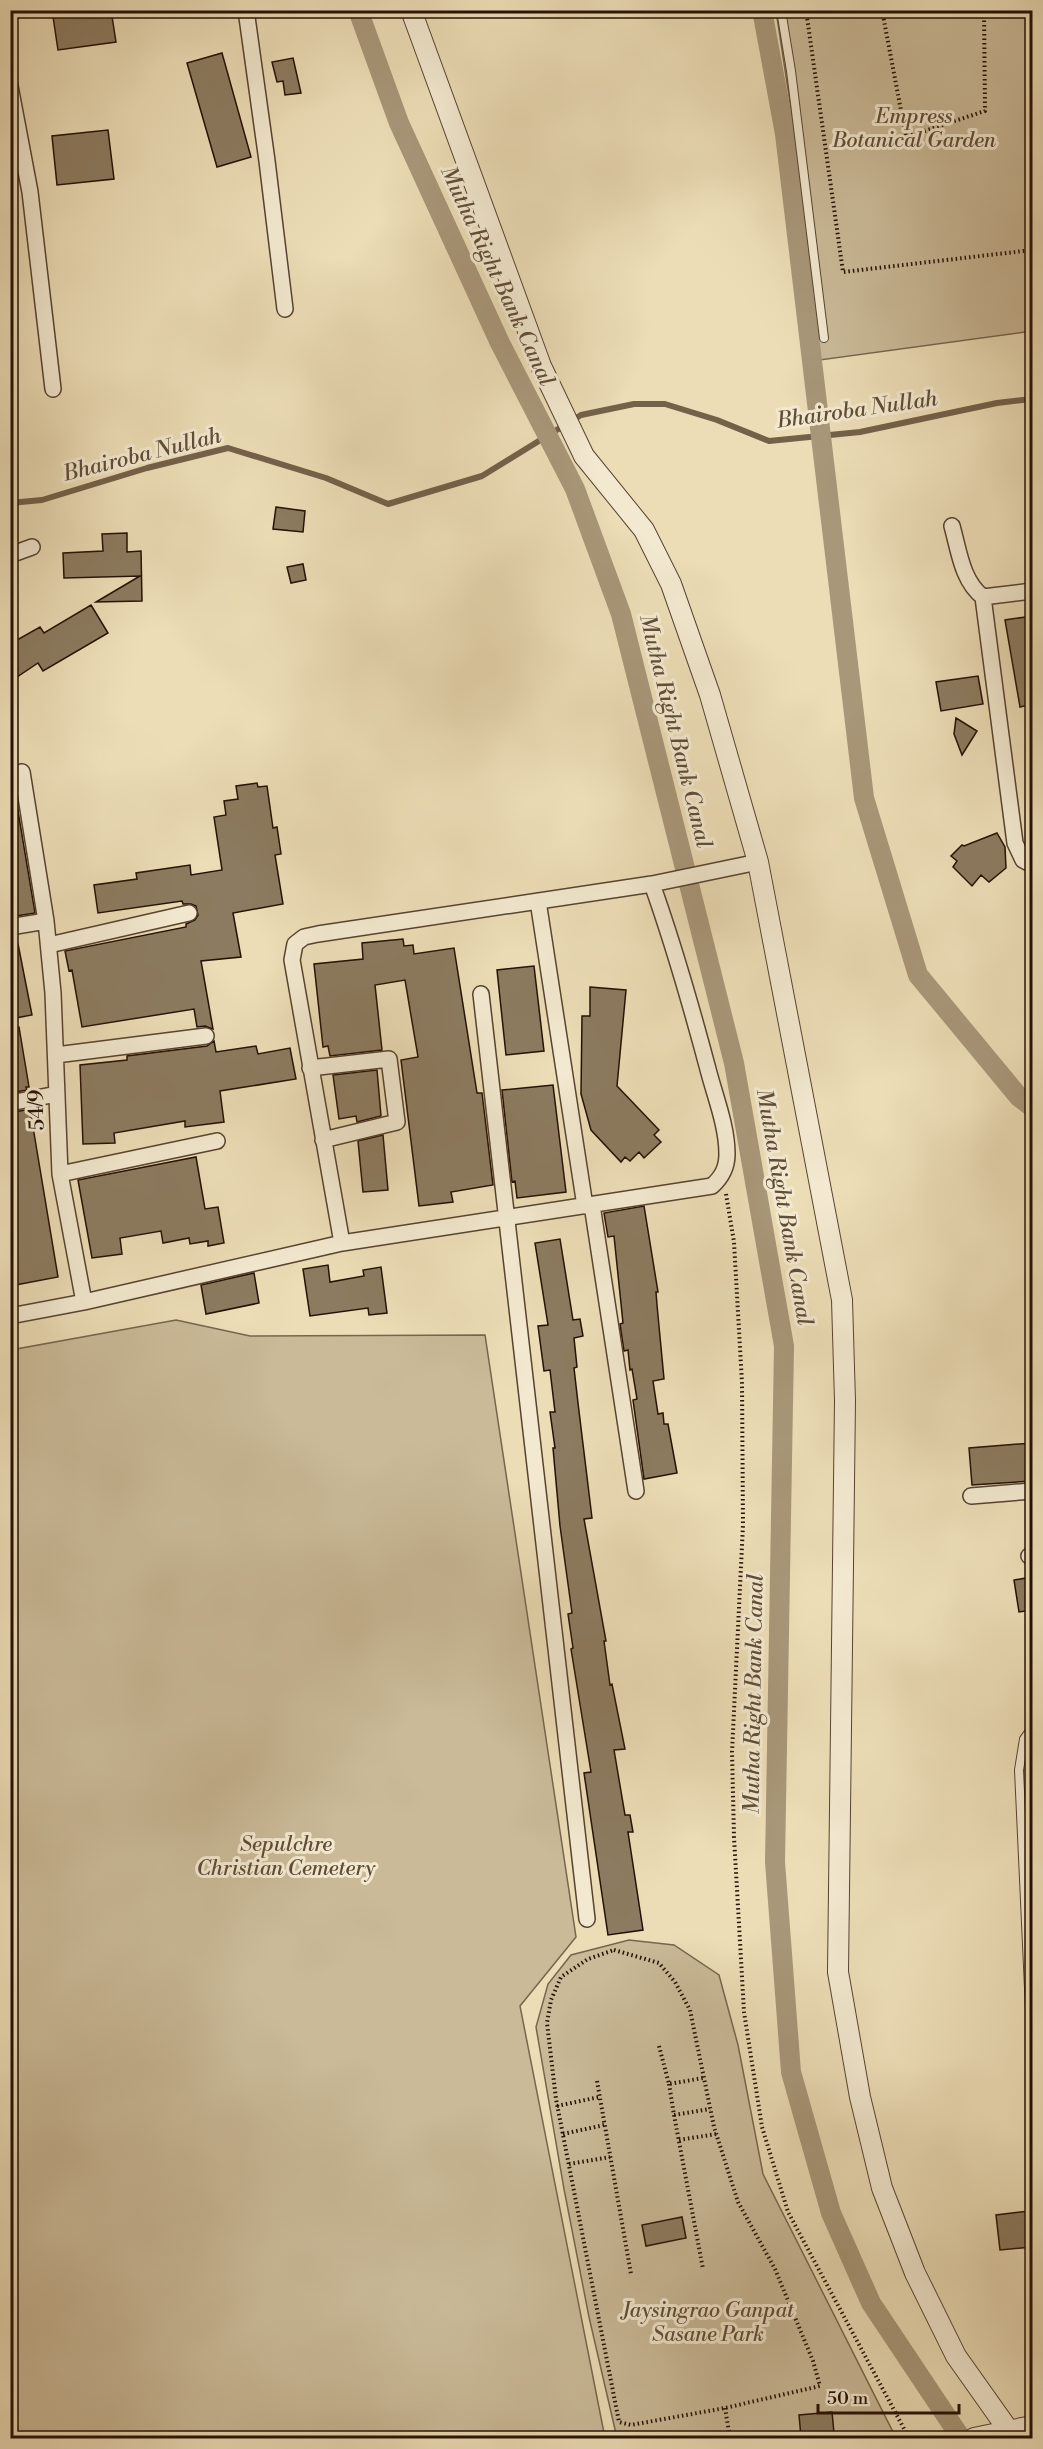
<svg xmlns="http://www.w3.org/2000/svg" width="1043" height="2449" font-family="'Libre Bodoni',serif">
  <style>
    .green { fill: #caba98; stroke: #78654e; stroke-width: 1.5 }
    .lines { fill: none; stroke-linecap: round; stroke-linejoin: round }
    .stream { stroke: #74614a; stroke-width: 6 }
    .canal { stroke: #a89779; stroke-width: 20 }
    .building { fill: #8c7b60; stroke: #251003; stroke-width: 1.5 }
    .service-casing { stroke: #574330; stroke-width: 10 }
    .minor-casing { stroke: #574330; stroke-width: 18 }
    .tertiary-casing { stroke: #574330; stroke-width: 22 }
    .path { stroke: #251003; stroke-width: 4; stroke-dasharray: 1.5 3; stroke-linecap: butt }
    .service { stroke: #f3e9d0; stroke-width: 8 }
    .minor { stroke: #f3e9d0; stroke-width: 15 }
    .tertiary { stroke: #f3e9d0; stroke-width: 20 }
    .labels { text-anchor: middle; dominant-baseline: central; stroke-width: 6; stroke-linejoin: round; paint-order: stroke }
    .park-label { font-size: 21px; font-style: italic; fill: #5f4c37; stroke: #f3e9d0 }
    .street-label { font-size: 21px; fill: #251003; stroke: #f3e9d0 }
    .water-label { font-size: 22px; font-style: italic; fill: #604d38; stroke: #f3e9d0 }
  </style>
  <rect width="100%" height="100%" fill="#ecddb6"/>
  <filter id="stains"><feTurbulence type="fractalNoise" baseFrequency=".00333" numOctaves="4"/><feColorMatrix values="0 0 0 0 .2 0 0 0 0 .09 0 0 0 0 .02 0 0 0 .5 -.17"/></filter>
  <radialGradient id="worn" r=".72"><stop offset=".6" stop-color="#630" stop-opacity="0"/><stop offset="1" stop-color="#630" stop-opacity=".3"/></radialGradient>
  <path class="green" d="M776,11H1032V331L820,360L795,135Z
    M176,1320L250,1336L485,1335L576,1937L520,2006L605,2438H11V1350Z
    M629,1940L674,1945L719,1975L738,2045L763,2174L893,2432L851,2438H617L589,2317L564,2189L536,2027L548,1984L571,1955Z"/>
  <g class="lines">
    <path class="stream" d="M10,503L42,500L147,468L228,448L326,478L388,504L482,476L581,415L634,404H665L717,420L769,441L860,432L997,403L1032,399"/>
    <path class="canal" d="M358,10L399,123L500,343L575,489L621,614L734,1063L784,1346L775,1862L791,2072L831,2213L871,2303L961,2438
      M762,10L785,134L864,798L918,975L1019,1097L1032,1107"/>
  </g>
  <path class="building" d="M52,10H111L116,42L58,50Z
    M222,53L251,157L217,167L187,63Z
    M293,58L301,93L285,95L283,81L277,82L272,62Z
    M108,130L114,179L57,185L52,136Z
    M276,507L305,511L303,532L273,529Z
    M127,533V552L141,551L142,601L96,602L140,576L64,578L63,553L103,551L102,534Z
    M303,564L306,580L291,583L287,567Z
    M91,605L108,633L43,671L38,663L17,677L10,667V644L40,627L44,633Z
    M1032,616V704L1020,707L1005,620Z
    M978,676L983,704L941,711L936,682Z
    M956,718L977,731L962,755L954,734Z
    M257,783L258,787L267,786L273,828L277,827L281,854L275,855L283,904L233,913L241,957L201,961L213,1029L205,1026L197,1027L194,1009L82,1027L72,970L69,971L65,951L186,927V924L195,920L198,915L196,906L191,904H183L182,901L98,913L94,885L137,879L136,873L190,865L191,875L222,870L214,817L226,815L224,801L238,799L236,786Z
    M16,799L35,913L10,917V800Z
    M997,833L1005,847L1006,868L989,882L981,875L972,886L953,867L957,861L951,856L962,845L964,846Z
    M403,939L404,946L413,945L414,954L454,948L477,1093H482L493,1185L451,1192L453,1202L419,1206L401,1060L418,1057L405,980L375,985L382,1050L330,1056L328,1046L323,1047L314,964L363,959L362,943Z
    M18,944L32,1015L10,1019V945Z
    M534,966L544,1051L506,1055L497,970Z
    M590,987L626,990L617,1086L659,1130L654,1135L661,1142L644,1158L639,1152L630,1161L625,1157L621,1162L591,1130L581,1094L582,1016H590Z
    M19,1027L29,1087H26L27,1090L10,1093V1028Z
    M214,1041L216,1052L256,1046L258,1054L290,1048L296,1079L220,1091L224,1122L185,1127V1121L114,1133L115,1143L83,1144L80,1065L127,1060V1056L207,1046Z
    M377,1070L381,1116L357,1122L356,1116L339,1119L333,1075Z
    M553,1085L566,1192L517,1198L515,1181L512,1182L502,1090Z
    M30,1109L58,1277L10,1286V1113Z
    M383,1135L388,1190L363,1192L358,1141Z
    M196,1157L205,1209L218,1207L224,1243L208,1246V1241L190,1244L189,1238L163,1243L161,1231L120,1238L122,1254L92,1258L78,1180Z
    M644,1206L658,1292H656L657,1305L664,1379L653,1381L658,1414L663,1413L664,1424H668L677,1473L644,1479L633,1400L637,1399L632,1369L630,1370L628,1350L624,1351L620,1324L623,1323L614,1236L608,1237L604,1213Z
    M560,1239L573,1320L580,1319L583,1336L574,1338L577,1367L574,1368L578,1403L592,1518L584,1519L606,1641H604L610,1685L612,1684L625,1749L614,1750L625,1815H630L633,1832H628L643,1930L608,1935L584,1773L591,1772L571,1649L573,1648L568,1614L572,1613L560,1526L553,1448H555L550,1412H555L550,1370L544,1371L538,1326L548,1325L535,1243Z
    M328,1265L330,1282L364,1276L363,1270L381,1267L387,1313L369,1315L368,1308L310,1316L303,1269Z
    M254,1273L259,1303L206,1314L201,1285Z
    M1032,1443V1481L972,1485L969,1448Z
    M1032,1577V1610L1019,1612L1014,1580Z
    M1029,2211L1032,2247L1000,2250L996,2215Z
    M682,2217L686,2238L646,2246L642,2225Z
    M832,2412L834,2433L801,2437L799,2415Z"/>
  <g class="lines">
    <defs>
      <path id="service" d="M781,10L791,71L824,338
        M1030,2010L1019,1770L1024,1739L1032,1728"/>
      <path id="minor" d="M246,10L267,161L285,309
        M10,86L30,192L53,389
        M952,526C959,551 962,581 983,597L1032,591
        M10,555L32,547
        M983,597L1015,843L1023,860L1032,865
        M22,772L46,921L53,993L60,1174L84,1302
        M538,901L585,1206
        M10,927L46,921
        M49,945L189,913
        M481,994L587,1919
        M56,1055L206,1036
        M310,1068L389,1059L397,1122L323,1140
        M10,1103L57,1094
        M60,1174L217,1141
        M592,1205L636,1491
        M342,1243L292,960L295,944L304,937L318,934L652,884L758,862
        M10,1316L84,1302L342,1243L712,1186C722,1177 727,1168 727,1154C727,1127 716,1099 709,1073C692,1009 674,946 652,884
        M971,1496L1032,1491
        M1029,1556H1032"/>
      <path id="tertiary" d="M411,10L541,366L584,456L644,530L671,584L710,695L758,862L842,1300L845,1401L838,1972L860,2097L882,2188L915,2273L956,2356L1014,2438
        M974,2438L1032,2426"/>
    </defs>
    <use href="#service" class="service-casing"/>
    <use href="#minor" class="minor-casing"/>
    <use href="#tertiary" class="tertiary-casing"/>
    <path class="path" d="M806,10L843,272L1032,250
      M882,10L906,137L985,111L984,10
      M726,1194L734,1242L742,1383L743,1525L732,1752L734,1837L744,2012L762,2127L788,2212L909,2438
      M614,1950L659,1963L675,1982L690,2010L714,2127L738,2202L775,2269L813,2361L820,2386L725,2408L631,2425L619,2422L556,2099L547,2023L551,2000L561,1977L588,1959Z
      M659,2046L669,2084L703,2078
      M597,2081L631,2274
      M669,2084L674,2115L710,2109
      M557,2106L599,2097
      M674,2115L703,2269
      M563,2134L604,2125
      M679,2140L716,2134
      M569,2164L610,2157
      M725,2408L730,2438"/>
    <use href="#service" class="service"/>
    <use href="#minor" class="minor"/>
    <use href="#tertiary" class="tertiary"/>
  </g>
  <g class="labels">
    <g class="park-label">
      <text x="914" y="117">Empress<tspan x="914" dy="24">Botanical Garden</tspan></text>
      <text x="286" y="1845">Sepulchre<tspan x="286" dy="24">Christian Cemetery</tspan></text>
      <text x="708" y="2311">Jaysingrao Ganpat<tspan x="708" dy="24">Sasane Park</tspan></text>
    </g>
    <g class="street-label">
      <text transform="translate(37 1110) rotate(-92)">54/9</text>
    </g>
    <g class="water-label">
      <text transform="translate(497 276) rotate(65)">Mutha Right Bank Canal</text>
      <text transform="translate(857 410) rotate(-8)">Bhairoba Nullah</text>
      <text transform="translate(142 455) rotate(-14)">Bhairoba Nullah</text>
      <text transform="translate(675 731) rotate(76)">Mutha Right Bank Canal</text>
      <text transform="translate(784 1207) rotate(80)">Mutha Right Bank Canal</text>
      <text transform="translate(754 1694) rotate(-89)">Mutha Right Bank Canal</text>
    </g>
  </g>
  <rect width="1043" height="2449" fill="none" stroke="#ecddb6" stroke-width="36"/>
  <rect x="12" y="12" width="1019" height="2425" fill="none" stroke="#251003" stroke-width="3"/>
  <rect x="18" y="18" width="1007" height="2413" fill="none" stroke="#251003" stroke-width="1.5"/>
  <path d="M818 2404v9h141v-9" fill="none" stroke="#251003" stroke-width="3"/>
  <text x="827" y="2404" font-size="18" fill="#251003" stroke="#f3e9d0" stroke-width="4.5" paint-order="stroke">50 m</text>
  <rect width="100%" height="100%" filter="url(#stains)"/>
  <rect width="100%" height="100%" fill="url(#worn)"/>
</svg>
